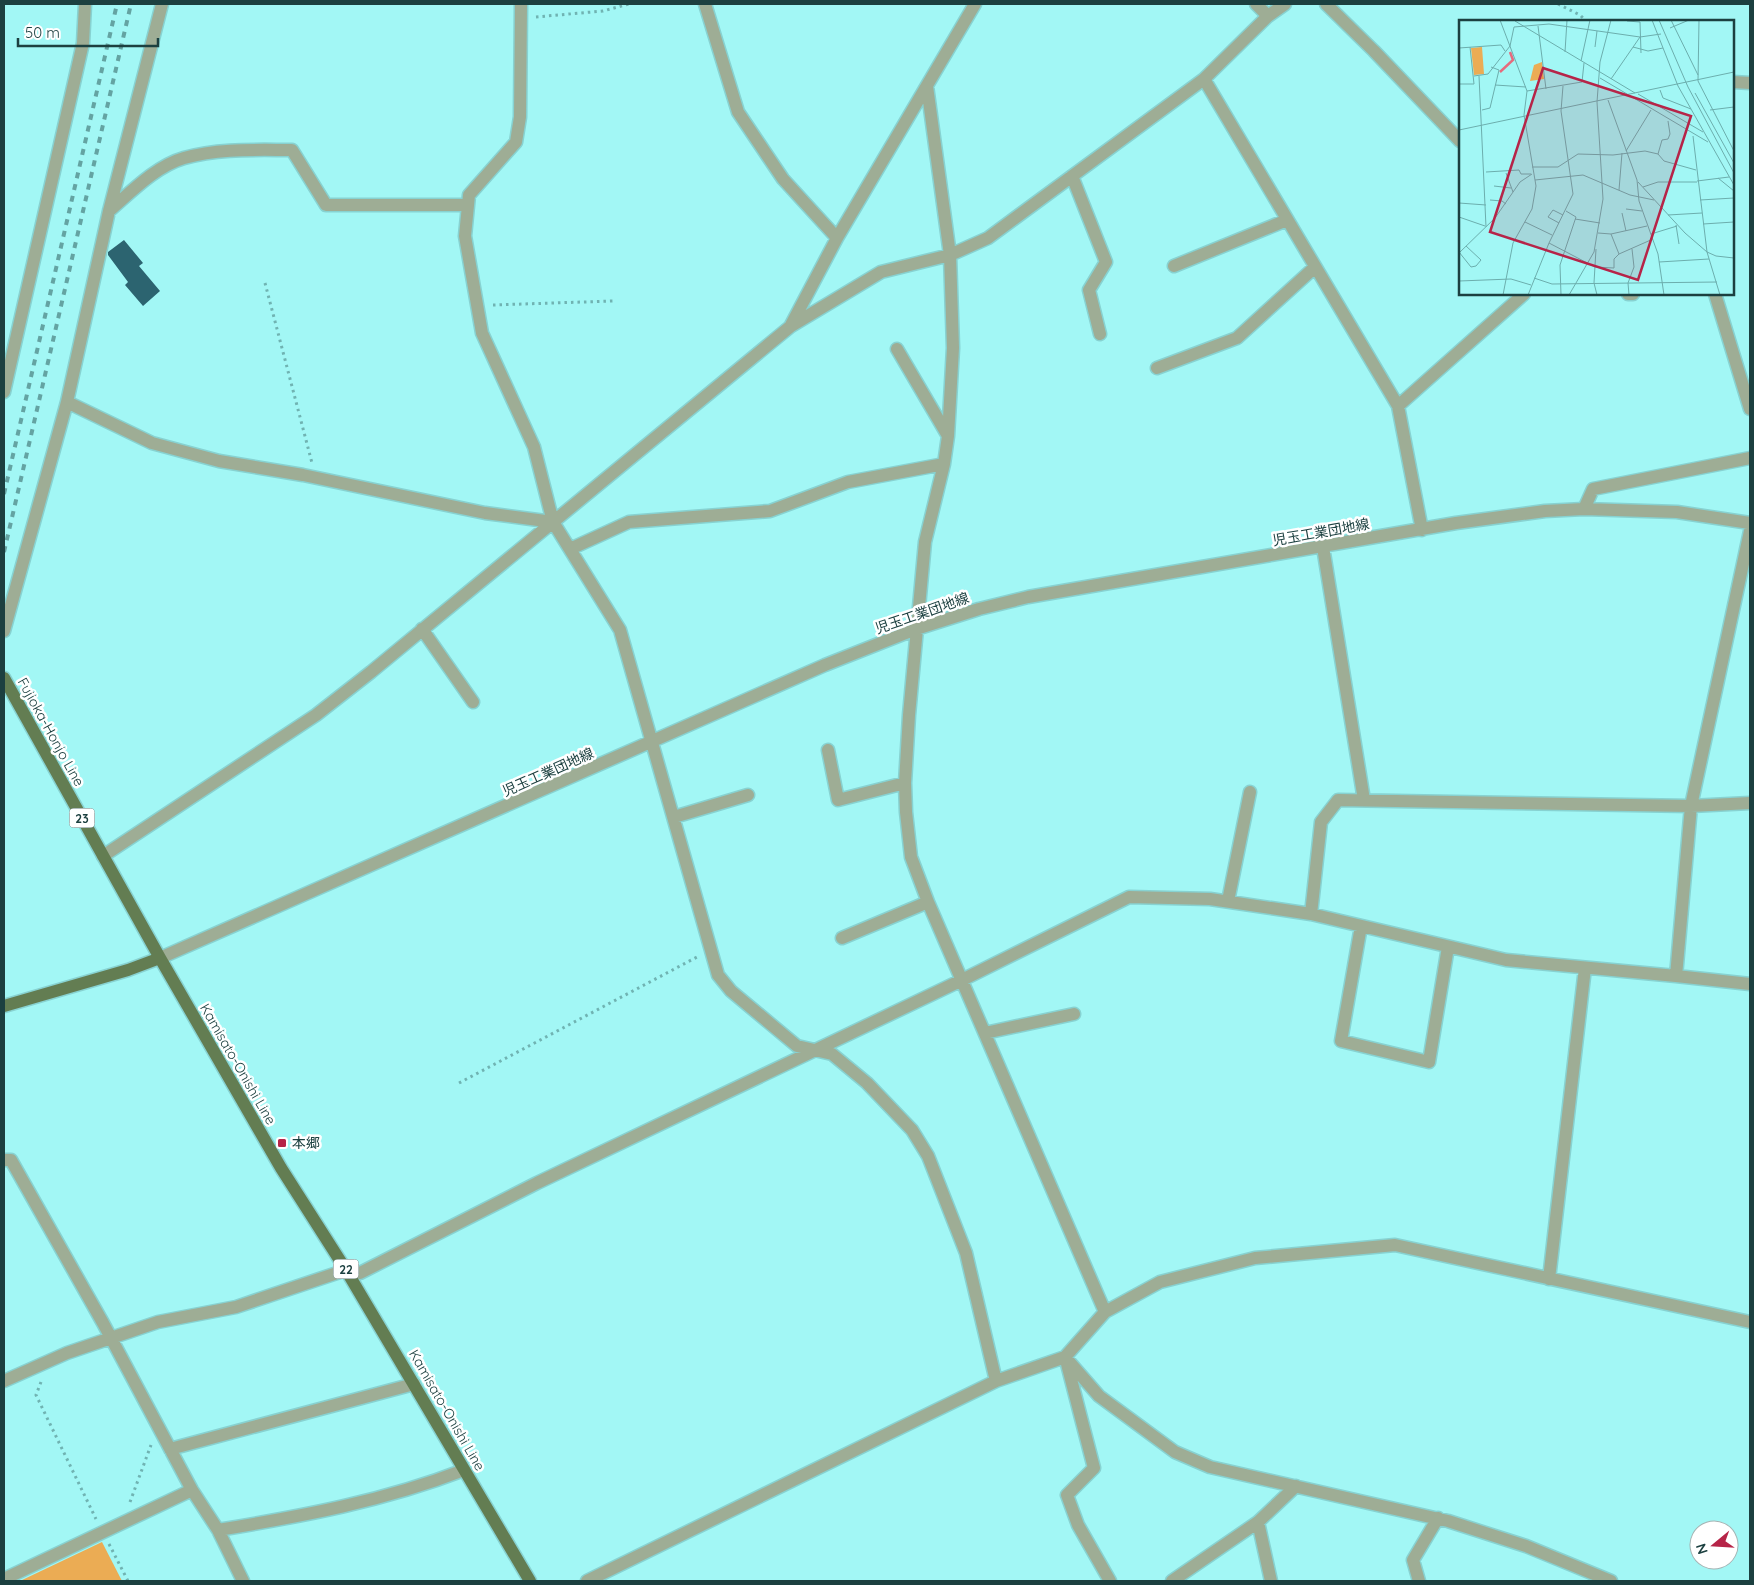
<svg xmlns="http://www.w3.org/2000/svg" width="1754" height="1585" font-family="Quicksand,'Noto Sans JP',sans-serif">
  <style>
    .green { fill: #ebac54 }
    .building { fill: #2c6470 }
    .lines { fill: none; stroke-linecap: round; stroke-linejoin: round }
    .minor-casing { stroke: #87d2d1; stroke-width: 15 }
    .major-casing { stroke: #87d2d1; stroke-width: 15 }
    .path { stroke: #70b3b2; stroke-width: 3; stroke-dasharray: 2.5 4; stroke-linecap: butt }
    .minor { stroke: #9ead95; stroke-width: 12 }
    .major { stroke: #637d52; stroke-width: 12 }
    .rail { stroke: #64a3a2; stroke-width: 4; stroke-dasharray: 6 6; stroke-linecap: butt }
    .poi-dot { fill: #b62448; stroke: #fff; stroke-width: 2 }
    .labels { text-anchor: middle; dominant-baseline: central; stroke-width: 5; stroke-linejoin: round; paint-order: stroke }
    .shield { fill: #fff; stroke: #607979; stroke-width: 1 }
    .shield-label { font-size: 12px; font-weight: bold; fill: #1c4040 }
    .street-label { font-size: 14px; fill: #1c4040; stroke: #fff }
    .poi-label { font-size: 14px; fill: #1c4040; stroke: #fff; text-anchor: start }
    .inset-river { fill: none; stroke: #e66b7d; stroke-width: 2.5 }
    .inset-road { fill: none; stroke: #6caead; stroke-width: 1 }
    .view { fill: #b62448; fill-opacity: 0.15; stroke: #b62448; stroke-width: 2.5 }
    .inset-edge { fill: none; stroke: #1c4040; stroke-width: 2.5 }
  </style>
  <rect width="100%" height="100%" fill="#a2f7f5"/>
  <path class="green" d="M102,1542L122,1581H20Z"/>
  <path class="building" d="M124,240L143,263L139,266L160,291L143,306L125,285L128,282L108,255V252Z"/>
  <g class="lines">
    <defs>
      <path id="minor" d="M521,4L520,117L516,142L469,195L465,236L482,333L534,447L553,522L620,630L718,975L731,991L797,1046L832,1054L867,1083L912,1130L928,1156L966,1253L996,1381
        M705,4L738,112L783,179L837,238
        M1256,4L1268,16
        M1326,4L1374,51L1460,141
        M1204,79L1398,406L1422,530
        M1733,82L1750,83
        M927,86L950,255L953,348L948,436L944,464L925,542L909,715L905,783L906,812L911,857L928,902L1105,1312
        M1072,176L1106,262L1089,290L1100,334
        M109,211C131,192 156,166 184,158C219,148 256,150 292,150L326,205H468
        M1174,266L1287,220
        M1628,294H1633
        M1715,294L1750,409
        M791,325L837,238L975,4
        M897,349L948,436
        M1157,368L1237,338L1315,267
        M4,392L83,43L85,4
        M67,402L152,443L219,461L303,475L485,513L553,522
        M1398,406L1524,294
        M1584,509L1593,489L1750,458
        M1750,531L1691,806L1676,976L1750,984
        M1323,547L1364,800
        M570,549L629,522L770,511L848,482L944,464
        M422,629L473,702
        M4,631L67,402L109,211L162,4
        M828,750L838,800L905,783
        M674,817L748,795
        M103,856L316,715L371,672L791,326L881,272L950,255L988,238L1204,79L1268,16L1285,4
        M1228,901L1250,792
        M1311,914L1321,822L1338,800L1691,806L1750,803
        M1361,926L1341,1041L1429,1062L1448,947
        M842,938L928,902
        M160,958L825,665L916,629L979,609L1028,597L1456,523L1545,511L1584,509L1677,512L1750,523
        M985,1033L1074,1014
        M4,1160H11L103,1323L192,1490L218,1530L243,1581
        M1549,1279L1585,968
        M1065,1357L1099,1396L1175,1452L1210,1467L1448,1521L1526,1546L1611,1581
        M1066,1360L1094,1468L1067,1495L1078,1525L1110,1581
        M4,1381L67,1353L158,1322L236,1307L346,1270L360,1273L537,1183L962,980L1129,897L1210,899L1311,914L1506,960L1676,976
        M170,1449L414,1384
        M1258,1522L1271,1581
        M218,1530C303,1516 384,1501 464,1470
        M4,1579L192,1490
        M587,1581L996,1381L1065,1357L1105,1312L1160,1282L1255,1258L1395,1245L1750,1322
        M1172,1581L1258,1522L1296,1486
        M1419,1581L1413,1560L1438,1518"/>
      <path id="major" d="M4,678L160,958L281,1168L346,1270L530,1581
        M4,1006L128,970L160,958"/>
    </defs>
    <use href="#minor" class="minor-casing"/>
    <use href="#major" class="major-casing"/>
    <path class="path" d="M1558,4L1580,15L1586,21
      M536,17L603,11L629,4
      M265,283L312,463
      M493,305L613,301
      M459,1083L697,957
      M41,1382L36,1395L96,1519
      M130,1502L151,1445
      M109,1544L128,1581"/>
    <use href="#minor" class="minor"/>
    <use href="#major" class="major"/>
    <path class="rail" d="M4,494L117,4
      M4,552L131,4"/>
  </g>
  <rect class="poi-dot" x="277" y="1138" width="10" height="10" rx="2.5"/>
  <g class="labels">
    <g class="shield">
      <rect x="69.5" y="808.5" width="25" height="19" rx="4"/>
      <rect x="333.5" y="1259.5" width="25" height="19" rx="4"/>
    </g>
    <g class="shield-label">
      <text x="82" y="818">23</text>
      <text x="346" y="1269">22</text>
    </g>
    <g class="street-label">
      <text transform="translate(1321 532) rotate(-10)">児玉工業団地線</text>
      <text transform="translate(922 613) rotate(-19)">児玉工業団地線</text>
      <text transform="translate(51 732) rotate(61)">Fujioka-Honjo Line</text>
      <text transform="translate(548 772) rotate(-24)">児玉工業団地線</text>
      <text transform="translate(238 1064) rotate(60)">Kamisato-Onishi Line</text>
      <text transform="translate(447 1410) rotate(60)">Kamisato-Onishi Line</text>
    </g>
    <g class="poi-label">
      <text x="292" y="1143">本郷</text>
    </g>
  </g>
  <g transform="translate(1459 20)">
    <rect width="275" height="275" fill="#a2f7f5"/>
    <path d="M23,27L25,54L15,55L12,28ZM83,42L85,59L71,61L75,45Z" fill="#ebac54"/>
    <path class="inset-river" d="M41,52L54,40L51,32"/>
    <path class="inset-road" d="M41,0L68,71L65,95L77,166L73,189L54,223L44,275M193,0L219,66L275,165M200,0L229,67L275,153M212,0L239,55M240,0L239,61L275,131M56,1L176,73M168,1L181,2L182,33M79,6L87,69M211,8L230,0M136,27L138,11M174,27L189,31L204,28M0,28L42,25L46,31M106,32L108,0M122,41L131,0M15,56L29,54L51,26L55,7L90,4L181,17L202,14M20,56L27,207M141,58L249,122M152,59L181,17M0,64H15L11,27M36,65L67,67M201,70L204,78L232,89M68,71L123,62L125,43M236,73L275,143M179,74L244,112M149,80L178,160L180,181L199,234L205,275M138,82L141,42L152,0M23,90L31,88L40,50L32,47M251,90L275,87M0,110L275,52M234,116L248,232L261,275M167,131L192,90M199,134L203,120L209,119L211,114L209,101M73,147H99L119,134L154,135L186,131L199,134L205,141L237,150M27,152L60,150L62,154H72M47,153L54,172M259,158L275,171M76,160L124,155L171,175L195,180M238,161L270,157M179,162L226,213L248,232L257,236L275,238M35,166L52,168M184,167L199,162H238M160,170L163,133M31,180L43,181L47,184M241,180L275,178M0,183L27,185M167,189L183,191M163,193L167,211M209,195L243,193M0,197L26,206M116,199L141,203M66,202L93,215M100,203L89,197L94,190L104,195M244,204L275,202M217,205L220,224M139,213L152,214L188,206M152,214L160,234M192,214L218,206M90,223L114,174L102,91L104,66M137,229L135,263L138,275M0,232L12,247L17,246L22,240L7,226M0,233L36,198L61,162L73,154M200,242L250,239M75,258L93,264L258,262M0,261L52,259L72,265M69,275L90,223L136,247L155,248V239L160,234L194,219M102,275L101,245L117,197L107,191M110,275L135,232L144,179L138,82M170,275L169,263L175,247L173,229"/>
    <path class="view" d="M84,48L232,96L179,260L31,212Z"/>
    <rect width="275" height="275" class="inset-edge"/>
  </g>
  <rect width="1754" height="1585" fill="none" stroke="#1c4040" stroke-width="10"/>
  <g transform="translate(1714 1545) rotate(252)"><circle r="24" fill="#ffffff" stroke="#a4b3b3"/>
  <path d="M0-4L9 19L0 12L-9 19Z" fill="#b62448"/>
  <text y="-8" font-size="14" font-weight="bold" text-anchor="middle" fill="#1c4040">N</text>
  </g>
  <path d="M18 38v8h140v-8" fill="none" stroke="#1c4040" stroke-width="2.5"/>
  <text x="25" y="38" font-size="15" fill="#1c4040" stroke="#ffffff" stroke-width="4" paint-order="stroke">50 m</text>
</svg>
